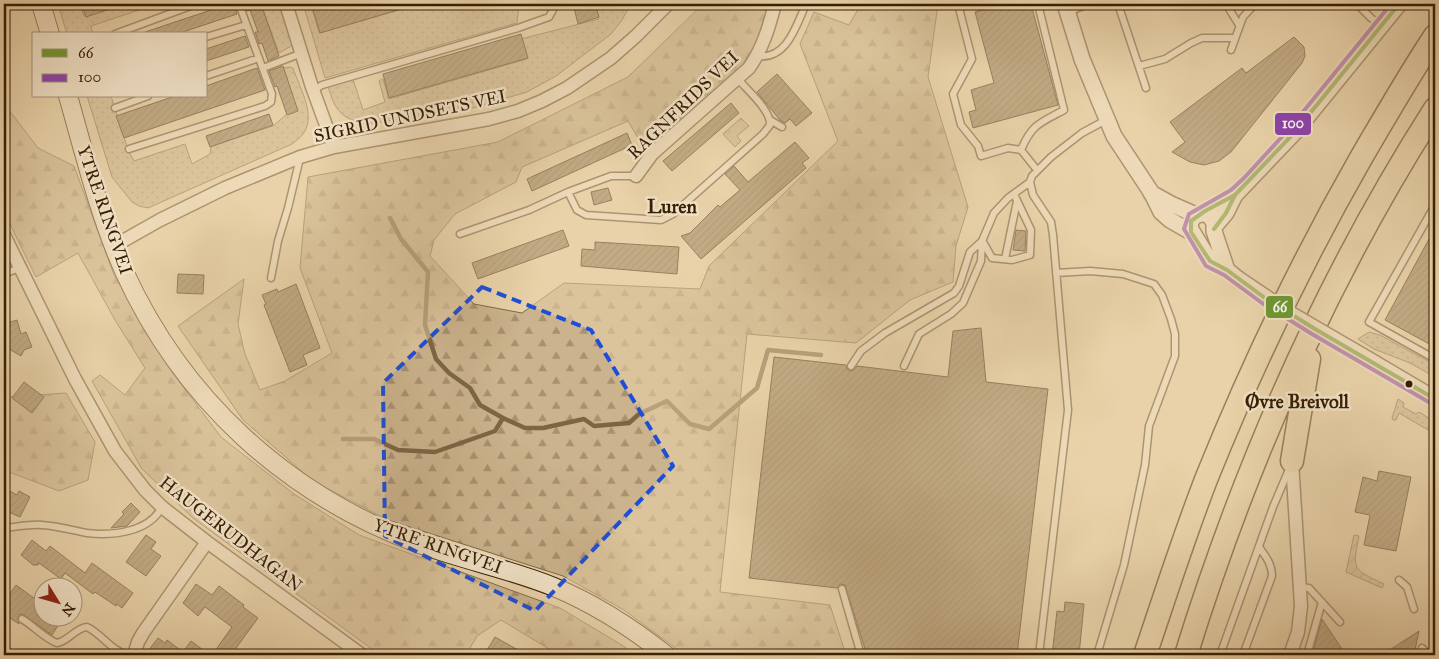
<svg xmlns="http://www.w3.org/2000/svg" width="1439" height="659" font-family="'IM FELL Great Primer',serif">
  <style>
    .grass { fill: url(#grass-dots); stroke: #806848 }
    .forest { fill: url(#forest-firs); stroke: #806848 }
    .park { fill: url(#park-tufts); stroke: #806848 }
    .garden { fill: url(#garden-furrows); stroke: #806848 }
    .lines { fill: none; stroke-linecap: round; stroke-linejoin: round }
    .stream { stroke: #7d6544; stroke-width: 4.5 }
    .building { fill: url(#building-hatch); stroke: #361e02 }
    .service-casing { stroke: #634b2c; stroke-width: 9 }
    .minor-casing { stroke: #634b2c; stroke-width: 15 }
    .tertiary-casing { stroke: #634b2c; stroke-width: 18 }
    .secondary-casing { stroke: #361e02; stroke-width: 20 }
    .motorway-casing { stroke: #361e02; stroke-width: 25 }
    .service { stroke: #f1e2c7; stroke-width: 6 }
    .minor { stroke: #f1e2c7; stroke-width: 12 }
    .tertiary { stroke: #f1e2c7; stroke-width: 15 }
    .secondary { stroke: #f1e2c7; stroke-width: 18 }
    .motorway { stroke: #e9d2a9; stroke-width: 22 }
    .tertiary-bridge-casing { stroke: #634b2c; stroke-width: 18; stroke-linecap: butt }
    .tertiary-bridge { stroke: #f1e2c7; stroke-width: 15 }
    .bus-1-casing { stroke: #f1e2c7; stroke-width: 8 }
    .bus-2-casing { stroke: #f1e2c7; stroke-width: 8 }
    .bus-1 { stroke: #6f9a31; stroke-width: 4 }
    .bus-2 { stroke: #8e44ad; stroke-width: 4 }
    .marked { fill: none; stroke: #1d4ed8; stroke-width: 4; stroke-dasharray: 10 6; stroke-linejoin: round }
    .bus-dot { fill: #361e02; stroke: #f1e2c7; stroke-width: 2 }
    .labels { text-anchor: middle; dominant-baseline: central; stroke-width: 5; stroke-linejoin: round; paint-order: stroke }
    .street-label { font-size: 18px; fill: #361e02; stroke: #f1e2c7 }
    .neighbourhood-label { font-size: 19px; font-weight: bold; fill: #361e02; stroke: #f1e2c7 }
    .line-badge { stroke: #f1e2c7; stroke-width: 2 }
    .badge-label { font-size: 14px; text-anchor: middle; font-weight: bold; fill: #fff }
  </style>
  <defs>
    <pattern id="grass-dots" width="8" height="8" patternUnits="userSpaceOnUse" patternTransform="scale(1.25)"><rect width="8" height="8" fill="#cbb38d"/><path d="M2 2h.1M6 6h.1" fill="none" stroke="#a69171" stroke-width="1.8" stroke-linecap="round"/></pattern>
    <pattern id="forest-firs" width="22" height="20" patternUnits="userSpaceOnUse" patternTransform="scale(1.25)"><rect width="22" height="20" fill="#cbb38d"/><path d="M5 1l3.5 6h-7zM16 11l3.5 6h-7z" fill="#a69171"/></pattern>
    <pattern id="park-tufts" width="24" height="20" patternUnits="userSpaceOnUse" patternTransform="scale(1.25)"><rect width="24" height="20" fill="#cbb38d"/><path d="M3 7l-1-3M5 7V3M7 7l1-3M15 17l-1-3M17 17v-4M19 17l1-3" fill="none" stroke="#a69171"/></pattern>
    <pattern id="garden-furrows" width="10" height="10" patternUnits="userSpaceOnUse" patternTransform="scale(1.25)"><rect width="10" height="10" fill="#cbb38d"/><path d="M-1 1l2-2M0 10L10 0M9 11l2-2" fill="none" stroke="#a69171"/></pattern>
    <pattern id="building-hatch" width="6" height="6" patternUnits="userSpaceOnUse" patternTransform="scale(1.25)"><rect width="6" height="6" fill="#937c59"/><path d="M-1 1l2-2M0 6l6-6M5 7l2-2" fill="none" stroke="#796547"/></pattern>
  </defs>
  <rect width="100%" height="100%" fill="#e9d2a9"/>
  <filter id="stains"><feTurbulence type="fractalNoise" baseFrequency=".004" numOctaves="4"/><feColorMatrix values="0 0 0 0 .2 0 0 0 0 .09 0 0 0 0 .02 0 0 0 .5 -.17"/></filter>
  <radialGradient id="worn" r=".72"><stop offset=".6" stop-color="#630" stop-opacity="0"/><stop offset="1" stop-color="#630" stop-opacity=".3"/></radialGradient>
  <path class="grass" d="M58,4H80L84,16L121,4H157L91,26L93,34H67Z
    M261,4H279L293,45L279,53Z
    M311,4L319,33L420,4H519L517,23L325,78L304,7Z
    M595,4H631L622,20L611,34L556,76L527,92L473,108L367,124C341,119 335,111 328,86L353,79L363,110L385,102L379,81L383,79L389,99L527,59L521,39L599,19Z
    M290,67L293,68C299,86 314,111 306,129C303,136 297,140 292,144L148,208L139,206L132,202L112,177L87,96H111L128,150L134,161L185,144L192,164L210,154L211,146L273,126L287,114L283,68Z
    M1369,332L1380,335L1435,365V377L1410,363L1374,349L1358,339Z
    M1398,399L1404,403L1403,407L1416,414L1419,412L1435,422V434L1399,413L1396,420H1393L1392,418Z"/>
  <path class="forest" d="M703,4H768L757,42L741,67L682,121L642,145L628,121L522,167L516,182L455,214L434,240L430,256L474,304L522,313L564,283L700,289L709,266L838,141L800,44L814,12L849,25L861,4H938L928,77L968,207L956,246L953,282L910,300L856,343L747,334L720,592L830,605L846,655H685L624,610L563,576L388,520L313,481L243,420L178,326L244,279L238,324L245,354L260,390L285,381L332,353L300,268L308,177L498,142L628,77Z
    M4,110H9L38,148L74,166L114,275L172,372L221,437L294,494L359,535L560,608L625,647L634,655H559L501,620L477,636L466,655H380L193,518L142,469L92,381L100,375L125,395L145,368L115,320L78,253L36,277L4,212Z
    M66,393L95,442L88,480L59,491L4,470V397Z"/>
  <path class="park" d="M741,118L749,126L737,136L741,141L735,147L723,134Z"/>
  <path class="garden" d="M1354,535L1359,536C1352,571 1353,569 1384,584L1382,588L1346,572Z"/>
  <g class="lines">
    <path class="stream" d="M390,218L401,239L428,272L425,325L436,359L449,373L470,388L480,405L503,418
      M343,439H374L398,450L435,452L495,431L503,418L525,428H543L584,419L594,426L629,423L639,414L667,401L690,424L709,429L757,388L768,350L821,355"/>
  </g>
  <path class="building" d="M81,4H119V6L86,17Z
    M229,4H234L237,14L177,34H146L145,32Z
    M244,4H261L279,56L268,61L262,43L259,44L255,32H258L250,10L247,11Z
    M336,4H408V7L320,33L313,10Z
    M573,4H595L599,17L578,24Z
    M1006,4H1031L1058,105L973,128L969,112L976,110L971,90L994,83L975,12Z
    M521,34L528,58L389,98L383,74Z
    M245,36L249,47L206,61V49Z
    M1294,37L1304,47L1305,56L1302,63L1231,152L1219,161L1204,165L1190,162L1172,152L1185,142L1170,122L1242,68L1246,73Z
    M283,66L298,111L287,115L277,86L275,87L269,71Z
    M257,68L265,90L124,138L116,116L175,96H206V86Z
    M777,74L812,113L796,126L790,119L785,123L780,120L757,92Z
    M731,103L739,113L672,171L663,161Z
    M269,114L273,125L210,147L206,136Z
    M627,133L632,145L532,191L527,179Z
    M795,142L809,158L802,163L806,168L701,259L681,236L690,233L718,205L720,207L740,190L725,174L734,166L748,182Z
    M608,188L612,200L594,205L591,192Z
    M1435,228V347L1385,320Z
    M563,230L569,246L478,279L472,263Z
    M1016,230L1026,231L1025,251L1013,250Z
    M595,242L679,247L677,274L581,266L582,249L595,250Z
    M178,274L204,275L203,294L177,293Z
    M296,284L320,348L303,355L307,365L290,372L264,305L266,304L262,295L277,289L278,292Z
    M17,320L21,334L26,332L32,347L24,350L21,356L4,346V324Z
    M981,328L986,382L1048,389L1017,655H867L845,585L840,584L837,588L749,578L774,357L846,365L847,369L850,371L854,370L857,366L948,377L953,331Z
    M24,382L44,397L32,413L12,398Z
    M1379,471L1411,477L1396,551L1364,545L1370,515L1355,512L1363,477L1377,481Z
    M4,488L17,495L19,491L30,497L20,517L4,510Z
    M131,503L140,512L127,526L111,528L124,514L122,512Z
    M146,535L156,542L151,549L161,556L146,576L126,562Z
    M32,540L46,551L50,546L85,573L92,563L133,593L122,608L117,604L116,606L95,592L93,594L65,573L61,579L39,563L38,565H33L21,555Z
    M196,584L212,595L219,586L244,605L243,607L258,618L231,655H212L232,627L205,607L198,616L183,603Z
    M16,585L42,604V616H64L52,635L24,615L20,614L18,617L19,624L4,614V602Z
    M1065,602L1084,604L1079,655H1052L1057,611L1064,612Z
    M1322,619L1346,655H1312Z
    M1419,631L1414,655H1382Z
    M495,637L527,655H484Z
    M158,638L165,643L167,640L183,652L191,641L210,655H145Z"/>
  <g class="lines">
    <defs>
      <path id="service" d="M958,4L972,59L953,94L961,125L978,146L981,156L1008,148L1021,150L1037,170
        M1117,4L1119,7L1146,88
        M1226,4L1239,25
        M1357,4L1371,18L1381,26
        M287,8L301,4
        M1068,12L1088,4
        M115,34L196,4
        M206,37L246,25
        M1231,50L1243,17L1255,4
        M757,56C787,60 796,26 806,4
        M1139,66L1165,59L1191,43L1202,38H1235
        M263,68L302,53
        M206,76L259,58
        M314,90L322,85L518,28L549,17L556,4
        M115,108L148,96
        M770,120L782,127
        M129,149L265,106L271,102L272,94L239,4
        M1021,150C1032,124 1040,123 1064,110L1038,4
        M568,192L577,210L586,215L661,220L673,214L763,134L770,125C771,110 747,90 738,79
        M1435,205L1369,322L1435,359
        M460,234L529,210L568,192L611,176H636
        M983,242L992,258L1012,260L1030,255L1031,230L1014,194
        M1005,259L1017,201
        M1056,273L1090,271L1123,274L1154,284L1162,295L1171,319L1175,334V356L1149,426L1145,465L1124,565L1097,655
        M4,274L19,268
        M271,278L278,241L288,208L300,158
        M851,366L861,351L885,333L954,293L959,286L970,252L982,241
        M904,366L919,334L951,314L963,303L981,261L982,241L994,213L1008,198L1030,182
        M4,528C16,527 30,524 42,525C57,526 72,530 87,533C114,536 149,532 162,507
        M1399,580L1407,587L1414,609
        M1299,587L1309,588L1340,622
        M842,589L861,655
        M22,619C34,626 45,639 57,643C69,641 75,628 87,627C102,634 112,652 129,655
        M1422,648L1429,655
        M1039,655L1068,410L1053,235L1051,222L1033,195L1030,182L1032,176L1051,157L1082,133L1106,120
        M1220,655L1273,507L1290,467
        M1243,655L1272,576C1272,564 1266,557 1259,547
        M1307,655L1322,602"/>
      <path id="minor" d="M286,4L312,87L334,147
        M636,176L652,154L749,68C763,48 769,27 775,4
        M4,235L75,379L115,451L145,490L162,507L207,542L362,655
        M114,246L160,220L225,188L300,157L334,147L489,119L518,111L542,101L567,88L611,58L636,36L668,4
        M134,655L138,642L143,633L207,542
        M1290,655L1298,632L1301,606L1292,461"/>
      <path id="tertiary" d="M1065,4L1082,59L1114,136L1151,192L1161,212L1170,220L1191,232
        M1151,193L1171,204L1196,215
        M1235,195L1212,207L1202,214L1196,215L1191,221L1190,228L1210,261L1227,270L1238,279
        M1210,217L1214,222V231L1227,270
        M1215,226L1226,213L1235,195L1294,133L1399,4
        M1369,360L1435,399"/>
      <path id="secondary" d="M41,4L50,34
        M68,96C85,155 99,215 124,271C182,399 286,494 417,543C462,560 510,569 554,587C595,604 632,628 666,655"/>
      <path id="motorway" d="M1292,461L1309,359
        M1145,655C1165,596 1184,536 1207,477C1251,368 1302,261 1361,158C1385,117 1409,75 1435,36
        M1186,655C1245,465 1327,278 1435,109"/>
    </defs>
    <use href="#service" class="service-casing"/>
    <use href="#minor" class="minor-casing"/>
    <use href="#tertiary" class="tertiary-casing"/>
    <use href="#secondary" class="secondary-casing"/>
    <use href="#motorway" class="motorway-casing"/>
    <use href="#service" class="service"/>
    <use href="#minor" class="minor"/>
    <use href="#tertiary" class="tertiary"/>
    <use href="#secondary" class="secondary"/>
    <use href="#motorway" class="motorway"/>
    <defs>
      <path id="tertiary-bridge" d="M1238,279L1290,314L1369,360"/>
    </defs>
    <use href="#tertiary-bridge" class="tertiary-bridge-casing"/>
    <use href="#tertiary-bridge" class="tertiary-bridge"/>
    <defs>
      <path id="bus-1" d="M1235,195L1205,211L1191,221V232L1210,261L1227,270L1265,298L1315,329L1435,399
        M1214,229L1226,213L1235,195L1294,133L1399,4"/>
      <path id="bus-2" d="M1391,4L1289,129L1244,178L1231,190L1189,214L1184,229L1206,266L1224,275L1262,303L1312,334L1432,404"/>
    </defs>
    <use href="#bus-1" class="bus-1-casing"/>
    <use href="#bus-2" class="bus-2-casing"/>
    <use href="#bus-1" class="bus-1"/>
    <use href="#bus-2" class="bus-2"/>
  </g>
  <path d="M0 0H1439V659H0ZM482,287L591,330L673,466L535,611L385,536L383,383Z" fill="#e9d2a9" fill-opacity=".55" fill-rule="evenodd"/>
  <path class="marked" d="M482,287L591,330L673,466L535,611L385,536L383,383Z"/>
  <circle class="bus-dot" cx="1409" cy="384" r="4.5"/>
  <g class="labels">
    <g class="street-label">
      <text transform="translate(683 105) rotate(-44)">RAGNFRIDS VEI</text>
      <text transform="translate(410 116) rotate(-12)">SIGRID UNDSETS VEI</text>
      <text transform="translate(105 210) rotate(71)">YTRE RINGVEI</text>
      <text transform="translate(231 534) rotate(38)">HAUGERUDHAGAN</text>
      <text transform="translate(438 546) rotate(19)">YTRE RINGVEI</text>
    </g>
    <g class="neighbourhood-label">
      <text x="672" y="206">Luren</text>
      <text x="1297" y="401">Øvre Breivoll</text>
    </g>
  </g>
  <g class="line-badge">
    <rect x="1274" y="112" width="38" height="24" rx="5" fill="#8e44ad"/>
    <rect x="1265" y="295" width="29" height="24" rx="5" fill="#6f9a31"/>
  </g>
  <g class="badge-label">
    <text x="1293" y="128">100</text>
    <text x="1280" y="312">66</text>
  </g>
  <rect width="1439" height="659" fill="none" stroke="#e9d2a9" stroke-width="20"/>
  <rect x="5" y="5" width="1429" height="649" fill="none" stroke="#361e02" stroke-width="2.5"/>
  <rect x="10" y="10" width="1419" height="639" fill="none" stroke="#361e02"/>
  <rect x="32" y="32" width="175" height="65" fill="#f1e2c7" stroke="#a69478"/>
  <rect x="42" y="49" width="25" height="8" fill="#6f9a31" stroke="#a69478"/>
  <text x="78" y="58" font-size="15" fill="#361e02">66</text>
  <rect x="42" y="74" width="25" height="8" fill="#8e44ad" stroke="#a69478"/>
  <text x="78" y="82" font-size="15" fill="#361e02">100</text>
  <g transform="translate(58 602) rotate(127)"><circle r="24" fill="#f1e2c7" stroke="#a69478"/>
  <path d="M0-4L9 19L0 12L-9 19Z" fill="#8f2418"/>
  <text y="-8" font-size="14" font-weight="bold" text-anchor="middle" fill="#361e02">N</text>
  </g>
  <rect width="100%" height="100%" filter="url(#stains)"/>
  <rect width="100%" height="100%" fill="url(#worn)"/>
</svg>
